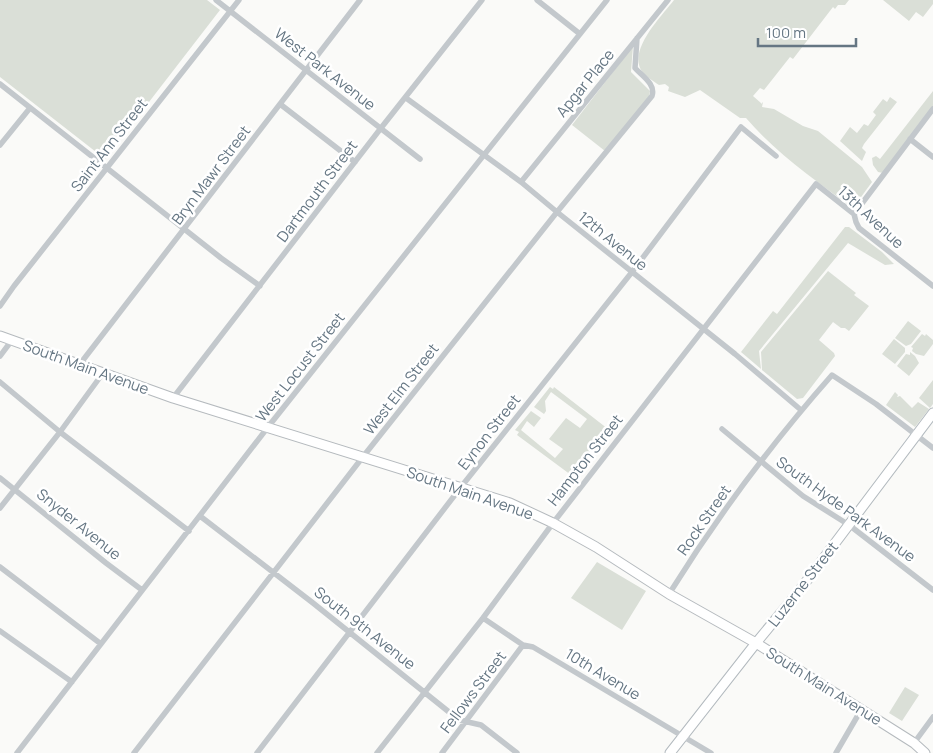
<svg xmlns="http://www.w3.org/2000/svg" width="933" height="753" font-family="Manrope,sans-serif">
  <style>
    .green { fill: #dadfd7 }
    .lines { fill: none; stroke-linecap: round; stroke-linejoin: round }
    .secondary-casing { stroke: #b3babf; stroke-width: 11 }
    .primary-casing { stroke: #b5babe; stroke-width: 11 }
    .street { stroke: #c3c8cc; stroke-width: 5.5 }
    .secondary { stroke: #fff; stroke-width: 9 }
    .primary { stroke: #fff; stroke-width: 9 }
    .labels { text-anchor: middle; dominant-baseline: central; stroke-width: 5; stroke-linejoin: round; paint-order: stroke }
    .street-label { font-size: 15px; fill: #657683; stroke: #fff }
  </style>
  <rect width="100%" height="100%" fill="#fafaf8"/>
  <path class="green" d="M0,0H207L220,10L105,159L0,77Z
    M674,0H849L845,5H838L835,9L833,7L793,59L790,57L764,90L760,88L753,96L761,103V104L763,102L762,107L774,109L803,126L818,131L862,167L872,182L853,208C815,180 777,154 746,118H740L700,90L685,97L668,91L669,87L665,84L659,85C653,81 645,76 641,70C629,48 662,16 674,0Z
    M883,0H933V4L923,17L916,12L909,21Z
    M633,46L631,72L650,91L649,97L605,151L572,125Z
    M933,91V108L883,173L878,172L873,165L872,158L876,156L880,159Z
    M890,97L897,102L864,144L862,148L866,152L862,161L840,141L850,127L857,133L864,124L868,126L876,115L873,112L883,99L887,102Z
    M845,227H849L882,252L894,264L885,265L848,243L759,351L761,369L741,352L773,311L777,314Z
    M828,271L856,293L854,295L869,306L849,331L845,328H841L833,322L819,340L834,353L835,356L803,398L797,399L762,370L761,352Z
    M908,321L921,331L911,344L906,346L895,338Z
    M922,334L925,336L926,334L933,340V344L924,356L916,354L912,351L913,348L911,347Z
    M894,339L905,348V352L895,364L882,354Z
    M910,352L915,356L919,363L909,376L897,366L906,354L910,355Z
    M933,380V404L930,408L919,398Z
    M550,387L553,389L554,387L608,429L571,475L517,435L519,432L515,430L531,411L541,418L534,427L527,421L521,430L555,458L563,449L549,439L566,418L580,428L587,419L551,392L545,401L546,411L544,414L534,407Z
    M895,392L898,395L897,397L900,396L912,408L918,402L929,409L915,427L886,405Z
    M597,562L646,591L622,630L571,598Z
    M905,687L919,695L902,721L889,713Z"/>
  <g class="lines">
    <defs>
      <path id="secondary" d="M670,753L756,643L799,591L933,413"/>
      <path id="primary" d="M0,336L173,398L510,503L553,523L596,547L669,594L756,643L914,743L925,753"/>
    </defs>
    <use href="#secondary" class="secondary-casing"/>
    <use href="#primary" class="primary-casing"/>
    <path class="street" d="M216,0L420,159
      M537,0L580,34
      M0,84L221,258L260,286
      M406,98L521,182L557,212L735,354L801,410
      M280,104L355,162
      M910,139L933,157
      M0,145L30,108
      M521,182L668,0
      M854,214L933,109
      M0,306L14,286L239,0
      M0,356L12,340
      M80,364L360,0
      M0,382L60,432L189,531
      M173,398L381,128L482,0
      M722,429L803,496L849,525L933,590
      M0,478L106,563L142,590
      M0,508L60,432L103,373
      M200,516L313,603L459,720L481,725L517,753
      M0,567L101,644
      M669,594C717,517 772,443 832,375L876,404L933,448
      M483,618L523,645L533,647L711,753
      M0,631L72,682
      M914,743L933,717
      M17,753L268,427L607,0
      M134,753L362,458L557,212L652,96C656,84 642,76 635,68L637,38
      M257,753L461,487L632,272L741,127L776,156
      M377,753L483,618L553,523L816,184L854,214L856,222L859,228L933,286
      M442,753L523,645
      M836,753L861,710"/>
    <use href="#secondary" class="secondary"/>
    <use href="#primary" class="primary"/>
  </g>
  <g class="labels">
    <g class="street-label">
      <text transform="translate(325 69) rotate(38)">West Park Avenue</text>
      <text transform="translate(585 83) rotate(-51)">Apgar Place</text>
      <text transform="translate(109 145) rotate(-52)">Saint Ann Street</text>
      <text transform="translate(211 175) rotate(-53)">Bryn Mawr Street</text>
      <text transform="translate(317 191) rotate(-53)">Dartmouth Street</text>
      <text transform="translate(871 217) rotate(43)">13th Avenue</text>
      <text transform="translate(613 241) rotate(39)">12th Avenue</text>
      <text transform="translate(86 367) rotate(20)">South Main Avenue</text>
      <text transform="translate(300 367) rotate(-52)">West Locust Street</text>
      <text transform="translate(401 389) rotate(-52)">West Elm Street</text>
      <text transform="translate(489 432) rotate(-52)">Eynon Street</text>
      <text transform="translate(585 460) rotate(-52)">Hampton Street</text>
      <text transform="translate(470 493) rotate(19)">South Main Avenue</text>
      <text transform="translate(846 509) rotate(36)">South Hyde Park Avenue</text>
      <text transform="translate(704 520) rotate(-55)">Rock Street</text>
      <text transform="translate(79 524) rotate(39)">Snyder Avenue</text>
      <text transform="translate(803 584) rotate(-52)">Luzerne Street</text>
      <text transform="translate(365 628) rotate(38)">South 9th Avenue</text>
      <text transform="translate(603 674) rotate(31)">10th Avenue</text>
      <text transform="translate(824 686) rotate(32)">South Main Avenue</text>
      <text transform="translate(473 692) rotate(-53)">Fellows Street</text>
    </g>
  </g>
  <path d="M758 38v8h98v-8" fill="none" stroke="#657683" stroke-width="2.5"/>
  <text x="766" y="38" font-size="15" fill="#657683" stroke="#ffffff" stroke-width="4" paint-order="stroke">100 m</text>
</svg>
